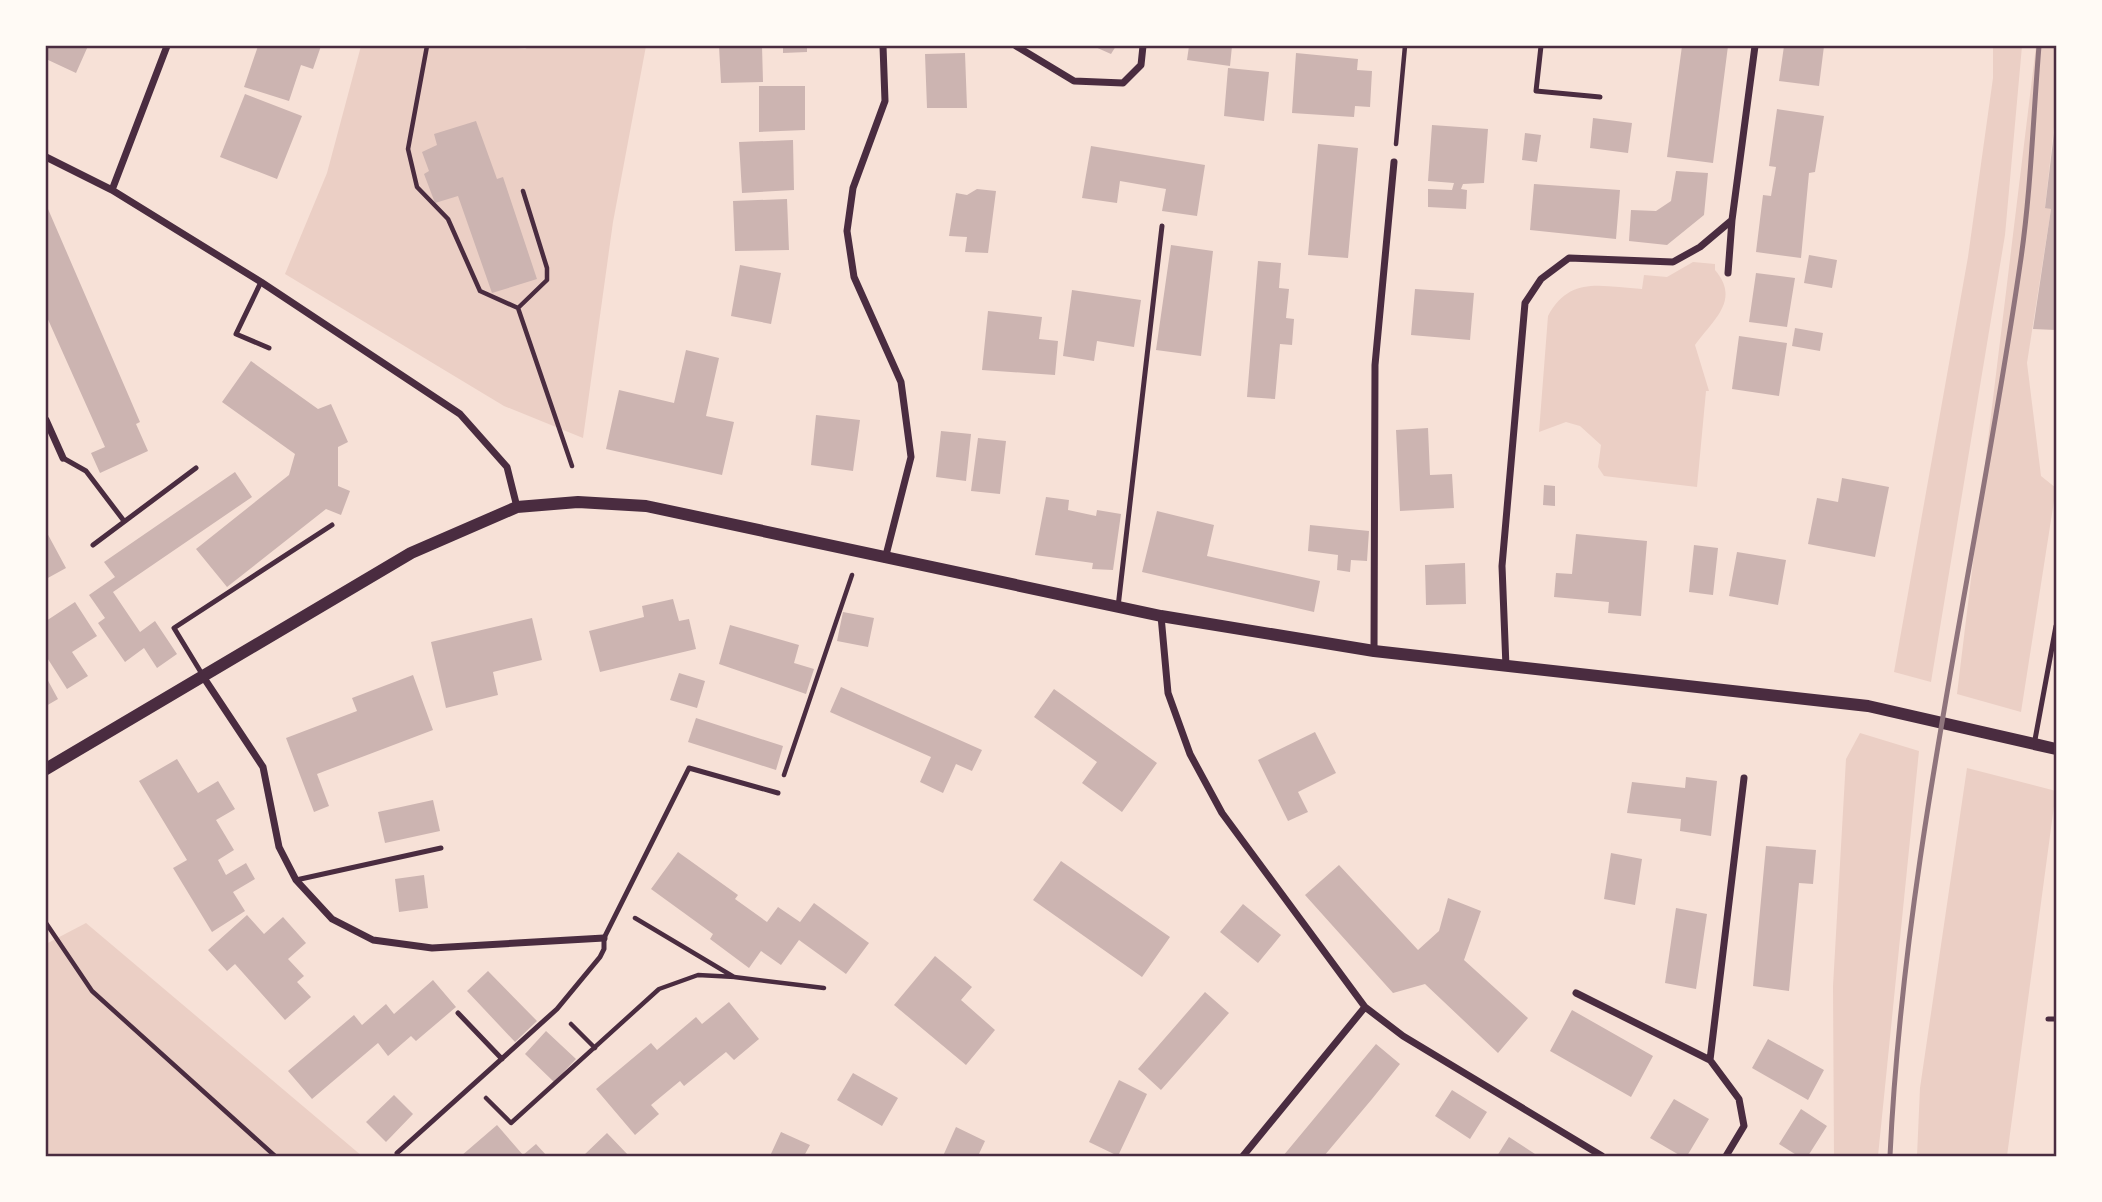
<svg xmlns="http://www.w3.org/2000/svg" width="2102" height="1202" font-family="Signika,sans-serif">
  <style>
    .green { fill: #ebcfc5 }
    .building { fill: #ccb4b1 }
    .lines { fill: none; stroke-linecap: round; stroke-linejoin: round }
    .path { stroke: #4a2c40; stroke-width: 4.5 }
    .service { stroke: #4a2c40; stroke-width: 5 }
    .minor { stroke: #4a2c40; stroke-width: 7 }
    .tertiary { stroke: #4a2c40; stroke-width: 12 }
    .rail { stroke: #8f747c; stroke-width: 5 }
    .neatline { fill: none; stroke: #4a2c40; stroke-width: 2.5 }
  </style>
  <rect width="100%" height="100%" fill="#f7e1d7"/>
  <path class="green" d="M361,46H503L525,49L530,46H646L613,222L583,438L504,406L285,274L327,173Z
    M1993,46H2022L2005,235L1931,682L1894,672L1968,257L1993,78Z
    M2036,46H2056V109L2045,207L2051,209L2027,363L2041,476L2056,488L2021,712L1957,694Z
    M1693,262L1715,264V270C1741,300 1713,320 1695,345L1709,391H1706L1697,487L1604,476L1598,467L1601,445L1580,426L1566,422L1539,432L1548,316C1570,275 1602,287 1642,289L1644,275L1667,277Z
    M1860,733L1919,751L1878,1156H1834L1833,986L1846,759Z
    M1967,768L2056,791L2007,1156H1917L1920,1088Z
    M86,923L362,1156H46V944Z"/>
  <path class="building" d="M46,46H88L76,73L46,59Z
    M258,46H321L313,69L301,65L289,101L244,87Z
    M719,46H762L763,82L721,83Z
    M783,46H807V52L783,53Z
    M1093,46H1116L1111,54Z
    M1189,46H1232L1230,66L1187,60Z
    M1682,46H1728L1713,163L1667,157Z
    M1784,46H1824L1819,86L1779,81Z
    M965,53L967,108H927L925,54Z
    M1296,53L1358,59L1357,70L1372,71L1370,107L1355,106L1354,117L1292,113Z
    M1228,68L1269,72L1264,121L1224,116Z
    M759,86H805V130L759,132Z
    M245,94L302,116L277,179L220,157Z
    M1777,109L1824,116L1815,172L1809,173L1801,258L1756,252L1763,195L1771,196L1776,167L1769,166Z
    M1593,118L1632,123L1628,153L1590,148Z
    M476,121L497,179L503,177L537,279L492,293L458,196L435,203L424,174L429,171L422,152L437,145L434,134Z
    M2055,124H2056V330L2033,329L2051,209L2045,208Z
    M1432,125L1488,129L1484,183L1463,184L1461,189L1467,190L1466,209L1428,207V189L1452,190L1454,183L1428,181Z
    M1525,133L1541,135L1537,162L1522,160Z
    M793,140L794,190L742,193L739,142Z
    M1318,144L1358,148L1348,258L1308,255Z
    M1091,146L1205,165L1197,216L1162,211L1166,189L1120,181L1117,203L1082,198Z
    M1676,171L1708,173L1704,215L1667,245L1629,241L1631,210L1656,211L1671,201Z
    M1534,184L1620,190L1616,239L1530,230Z
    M977,189L996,191L988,253L965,252L967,237L949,236L956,193L967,195Z
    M787,199L789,250L735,251L733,201Z
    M48,209L140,422L136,424L148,451L100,473L91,453L105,447L46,315Z
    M1171,245L1213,251L1201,356L1156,350Z
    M1809,255L1837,260L1832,288L1804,283Z
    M1258,261L1281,263L1279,288L1289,289L1286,318L1294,319L1292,345L1280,344L1275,399L1247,397Z
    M740,265L781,273L771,324L731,316Z
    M1756,273L1795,278L1787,327L1749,322Z
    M1415,289L1474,293L1470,340L1411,335Z
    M1072,290L1141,300L1134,347L1097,341L1094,361L1063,356Z
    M988,311L1042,317L1039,339L1058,341L1055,375L982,370Z
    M1795,328L1823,333L1820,351L1792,346Z
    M1739,336L1787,343L1779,396L1732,389Z
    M686,350L719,358L706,416L734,422L722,475L606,449L619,390L674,403Z
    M251,361L318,409L331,404L348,442L338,447V486L350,491L341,515L326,509L227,587L196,549L289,475L295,454L222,402Z
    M816,415L860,420L853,471L811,465Z
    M1428,428L1430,475L1452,474L1454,508L1400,511L1396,430Z
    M941,431L971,434L966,481L936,477Z
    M978,438L1006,441L1000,494L971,491Z
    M235,472L252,497L113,592L140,632L155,621L177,654L157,668L144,648L125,662L98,623L105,618L89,595L115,577L104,562Z
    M1842,478L1889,487L1875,557L1808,544L1817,498L1838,502Z
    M1544,485L1555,486V506L1543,505Z
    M1046,497L1069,500L1068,510L1096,516L1097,510L1121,514L1113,570L1092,569L1093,563L1035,555Z
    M1157,511L1214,525L1207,556L1320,581L1314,612L1142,572Z
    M1310,525L1369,531L1367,561L1351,560L1350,572L1337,570L1338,555L1308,551Z
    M46,531L66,568L46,579Z
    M1576,534L1647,541L1641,616L1608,613L1609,602L1554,597L1556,573L1572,574Z
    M1694,545L1718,548L1713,595L1689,592Z
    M1737,552L1786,560L1778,605L1729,596Z
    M1465,563L1466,604L1426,605L1425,565Z
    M673,599L679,621L689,619L696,649L600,672L589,631L644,617L642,606Z
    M75,602L97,636L72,652L88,676L67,689L46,656V621Z
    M843,612L874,618L868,647L837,641Z
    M532,618L542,660L493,672L498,695L446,708L431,642Z
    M730,625L799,645L794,663L814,669L806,694L719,664Z
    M679,673L705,681L697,708L670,700Z
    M413,675L433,730L317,774L329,806L314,812L286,738L357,711L352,698Z
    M46,677L58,699L46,706Z
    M841,687L982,750L972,771L956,764L943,793L920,782L931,757L830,712Z
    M1054,689L1157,763L1122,812L1082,783L1097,762L1034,717Z
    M696,718L783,746L776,770L688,742Z
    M1315,732L1336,773L1298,792L1308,812L1288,821L1258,760Z
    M177,759L198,793L218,781L235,809L216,820L234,850L218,860L226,875L246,863L255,879L233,892L245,911L212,932L173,868L187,860L139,781Z
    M1686,777L1717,781L1711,836L1680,831L1681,819L1627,813L1632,782L1685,788Z
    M433,800L440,831L385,843L378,812Z
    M1766,846L1816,850L1813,884L1799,883L1789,991L1753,986Z
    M678,852L738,895L735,899L767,922L778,907L800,922L814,903L869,943L846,974L799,940L781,965L761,951L749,968L710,939L713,934L651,889Z
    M1611,853L1642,859L1635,905L1604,899Z
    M1061,861L1170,937L1142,977L1033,900Z
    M1339,865L1418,950L1439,931L1448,898L1481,911L1464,960L1528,1018L1498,1053L1425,984L1393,993L1305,895Z
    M424,875L428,908L399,912L395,879Z
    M1243,904L1281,935L1258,963L1220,932Z
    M1676,908L1707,914L1696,989L1665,983Z
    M247,915L264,934L283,917L306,943L288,959L304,976L297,982L311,997L285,1020L235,964L227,971L208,950Z
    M935,956L972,987L961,1000L995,1030L966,1065L894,1005Z
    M488,971L537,1021L515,1042L467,991Z
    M433,980L456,1007L416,1041L411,1036L388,1056L378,1043L312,1099L288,1071L354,1015L362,1025L386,1004L394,1014Z
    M1205,992L1229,1013L1161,1090L1138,1069Z
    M729,1002L759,1039L734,1060L726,1052L684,1086L680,1081L651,1105L659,1114L635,1135L596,1089L651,1043L657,1050L696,1017L702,1024Z
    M1572,1010L1653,1056L1631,1097L1550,1051Z
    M546,1031L576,1059L554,1082L525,1054Z
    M1768,1039L1824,1070L1808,1100L1752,1068Z
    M1376,1044L1400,1064L1372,1099L1324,1156H1283Z
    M853,1073L898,1098L882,1126L837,1100Z
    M1119,1080L1147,1094L1118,1156L1089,1142Z
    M1452,1090L1487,1112L1470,1139L1435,1116Z
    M394,1095L413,1114L386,1142L366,1122Z
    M1674,1099L1709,1119L1687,1156H1681L1650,1138Z
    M1801,1109L1827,1126L1808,1156H1798L1779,1144Z
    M497,1125L523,1155L536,1144L547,1156H461Z
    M956,1127L985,1141L978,1156H943Z
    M781,1132L810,1145L804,1156H770Z
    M607,1133L629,1156H583Z
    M1509,1137L1535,1154L1534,1156H1497Z"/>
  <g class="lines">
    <path class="path" d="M427,46L408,149L417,187L448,219L480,291L518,308L572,466
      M1396,144L1405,46
      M518,308L547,280V268L523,191
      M784,775L852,575
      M635,918L734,977L824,988
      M46,923L92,991L275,1156
      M571,1024L595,1048
      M486,1098L511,1123L659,989L698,975L735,977"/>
    <path class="service" d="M1541,46L1536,91L1600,97
      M261,282L236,334L269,348
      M63,458L86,471L124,521
      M93,545L196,468
      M1118,607L1162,226
      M202,674L174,628L332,525
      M2034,745L2056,626
      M296,880L441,848
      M458,1013L502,1059
      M2048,1019H2056
      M397,1153L557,1009L600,957L604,949V938L689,768L778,793"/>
    <path class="minor" d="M883,46L885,101L853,188L847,231L854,277L901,382L911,457L885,559
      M1016,46L1074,81L1123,83L1141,65L1143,46
      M46,157L112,190L261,282L460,414L507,467L517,507
      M112,190L167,46
      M1728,273L1732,220
      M46,420L63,458
      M1161,616L1168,693L1190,754L1222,813L1365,1007L1403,1036L1602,1156
      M1374,651L1375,365L1394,162
      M1506,667L1502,566L1525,303L1541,279L1569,258L1673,262L1700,247L1732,220L1755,46
      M202,675L263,767L279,847L296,880L332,919L373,940L432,948L604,938
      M1576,993L1710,1060
      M1243,1156L1365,1007
      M1726,1156L1744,1126L1739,1099L1710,1060L1744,778"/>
    <path class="tertiary" d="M46,769L411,553L517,507L578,502L646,506L1161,616L1374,651L1868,706L2056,749"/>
    <path class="rail" d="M1890,1156C1904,856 1977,561 2020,265C2031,192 2033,118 2039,46"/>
  </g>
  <rect width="2102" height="1202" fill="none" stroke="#fffaf5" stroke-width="94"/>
  <rect x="47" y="47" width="2008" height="1108" class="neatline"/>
</svg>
